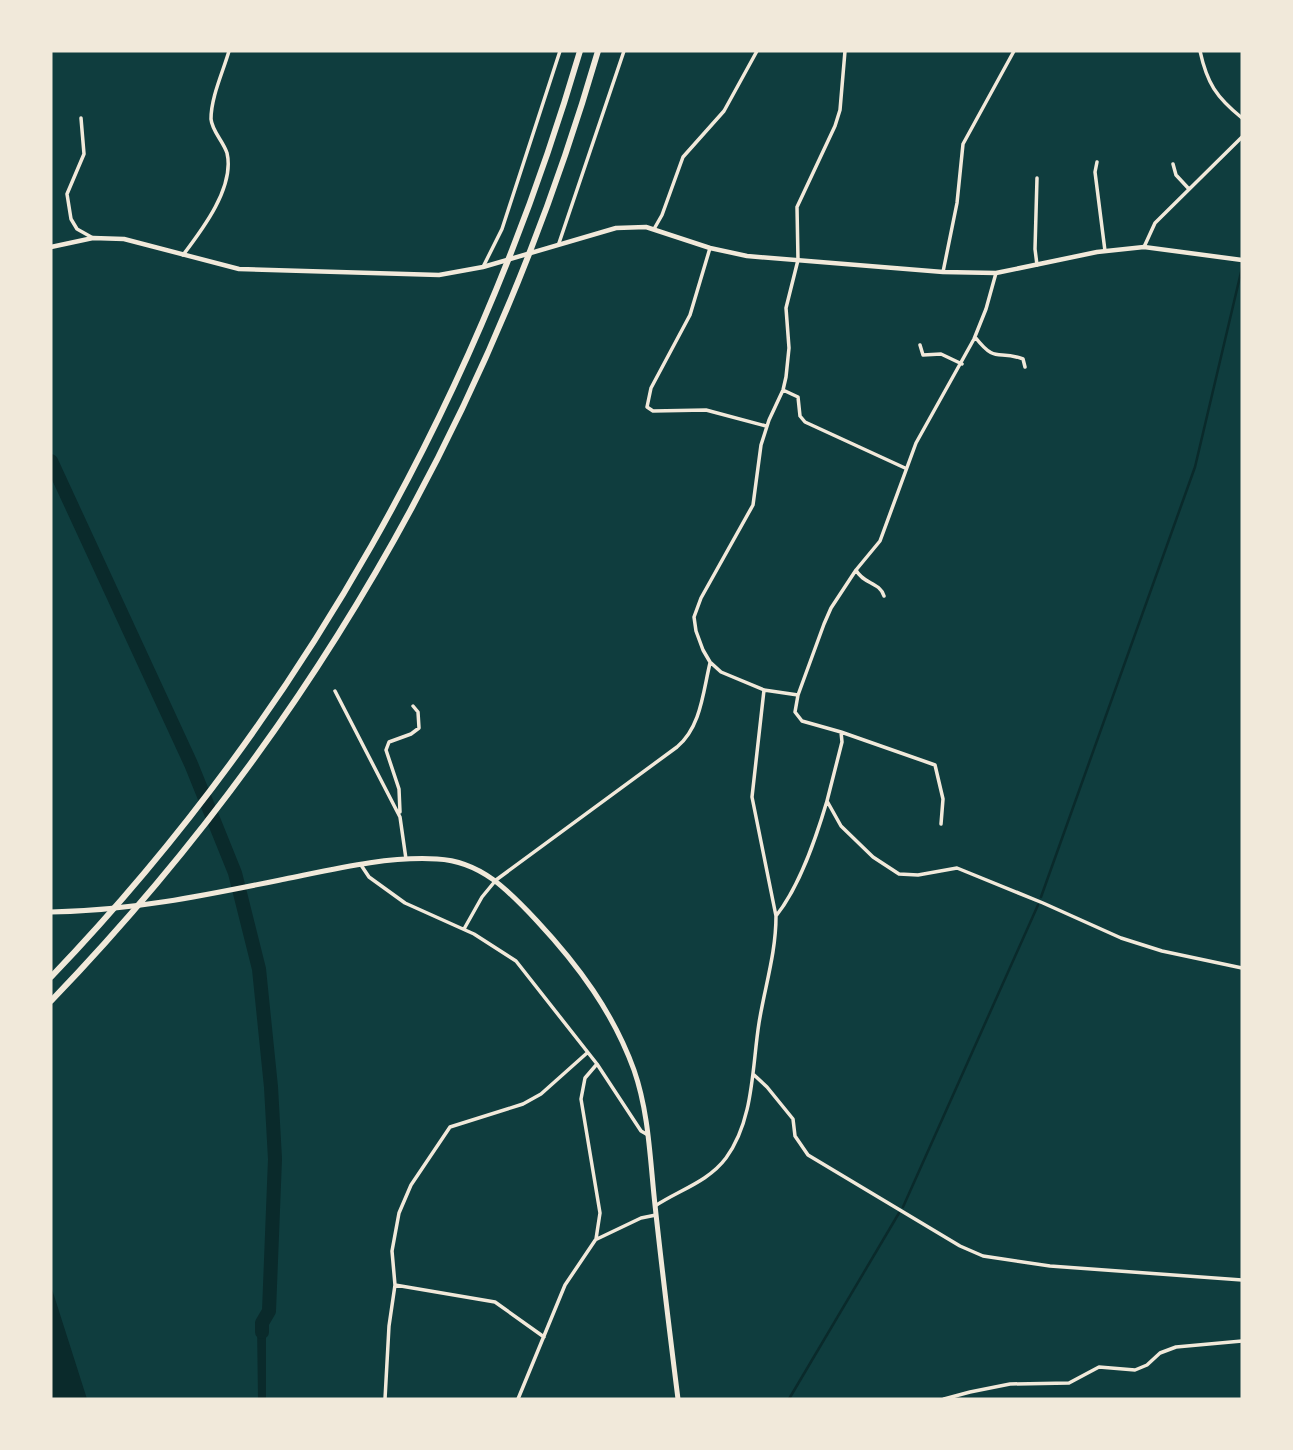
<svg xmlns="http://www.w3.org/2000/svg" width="1293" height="1450" font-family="'Asap Condensed',sans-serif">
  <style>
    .water { fill: #0a2a2b }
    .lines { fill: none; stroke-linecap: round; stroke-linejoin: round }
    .stream { stroke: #0a2a2b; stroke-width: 2.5 }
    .river { stroke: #0a2a2b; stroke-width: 14 }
    .minor { stroke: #f1e9da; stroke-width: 3.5 }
    .tertiary { stroke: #f1e9da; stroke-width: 4.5 }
    .primary { stroke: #f1e9da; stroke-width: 5 }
    .motorway { stroke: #f1e9da; stroke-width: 6 }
  </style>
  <rect width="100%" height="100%" fill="#0f3d3e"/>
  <path class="water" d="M51,1286L87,1399H51Z
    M265,1310L266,1314V1399H258L257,1322Z"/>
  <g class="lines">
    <path class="stream" d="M1041,897L1195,467L1242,268
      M903,1207L1038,905
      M789,1399L899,1213"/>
    <path class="river" d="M51,461L191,764L235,873L259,969L271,1087L275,1159L269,1311L262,1323V1332"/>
    <path class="minor" d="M1200,51C1207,83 1216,97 1242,118
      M81,118L84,154L67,194L71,219L77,229L93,238
      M1097,162L1095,172L1105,251
      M1173,164L1176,175L1189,189
      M1037,178L1035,249L1037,265
      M654,229L662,215L683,157L724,111L757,51
      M559,243L624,51
      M1144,247L1155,223L1242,137
      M710,248L690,315L651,388L647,407L653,411L706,410L766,426
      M183,255C202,230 235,187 227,153C223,141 212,131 211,119C211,97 223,72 229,51
      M483,267L502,229L560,51
      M943,272L957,203L963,144L1014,51
      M975,337C997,365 997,349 1023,359L1025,367
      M920,345L923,355L941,354L962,364
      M783,390L798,397L800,416L805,422L905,468
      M856,570C863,584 880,582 884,596
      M335,691L400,817L406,859
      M798,695L764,690L721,672L710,662L703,650L696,631L694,617L701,598L753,505L761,445L769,420L783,390L786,377L789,348L786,308L798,260L797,207L835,126L840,110L845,51
      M841,732L935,765L943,799L941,824
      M827,801L842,742L841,732L802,721L795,712L798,695L824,624L831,608L856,570L880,541L916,443L974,339L986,309L996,273
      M400,812L399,789L386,750L389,742L411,734L419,728L418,712L413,706
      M361,865L369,877L405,903L474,934L516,961L597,1064L641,1131L648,1135
      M776,916C800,886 816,838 827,801L841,826L873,857L899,874L918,875L957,868L1043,903L1121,938L1162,951L1242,968
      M464,929L482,897L496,880L677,747C701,727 703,692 710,663
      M753,1074L767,1087L793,1119L795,1136L808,1155L960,1246L983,1256L1050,1266L1242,1280
      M655,1206C679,1190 708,1182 726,1158C754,1120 752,1067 759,1023C765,986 776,953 776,916L752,797L764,690
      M597,1239L641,1218L656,1215
      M395,1285L495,1302L544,1337
      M385,1399L389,1326L395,1285L392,1251L399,1213L411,1185L450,1127L523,1104L541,1094L587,1053
      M518,1399L565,1285L596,1239L600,1213L581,1099L585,1078L597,1064
      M944,1399L970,1392L1010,1384L1069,1383L1099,1367L1135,1370L1147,1365L1160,1353L1176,1347L1242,1341"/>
    <path class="tertiary" d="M51,247L93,238L124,239L239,269L439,275L483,267L616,228L646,227L710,248L747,256L943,272L996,273L1097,252L1144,247L1242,260"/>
    <path class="primary" d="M51,912C131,911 207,895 285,879C334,869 387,856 437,859C481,861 509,891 537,921C578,965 613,1012 634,1070C649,1113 650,1160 655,1205C662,1270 670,1335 678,1399"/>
    <path class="motorway" d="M51,977C302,715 478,398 580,51
      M51,1001C312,730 493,411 598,51"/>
  </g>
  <rect width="1293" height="1450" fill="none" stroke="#f1e9da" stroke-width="105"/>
</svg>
